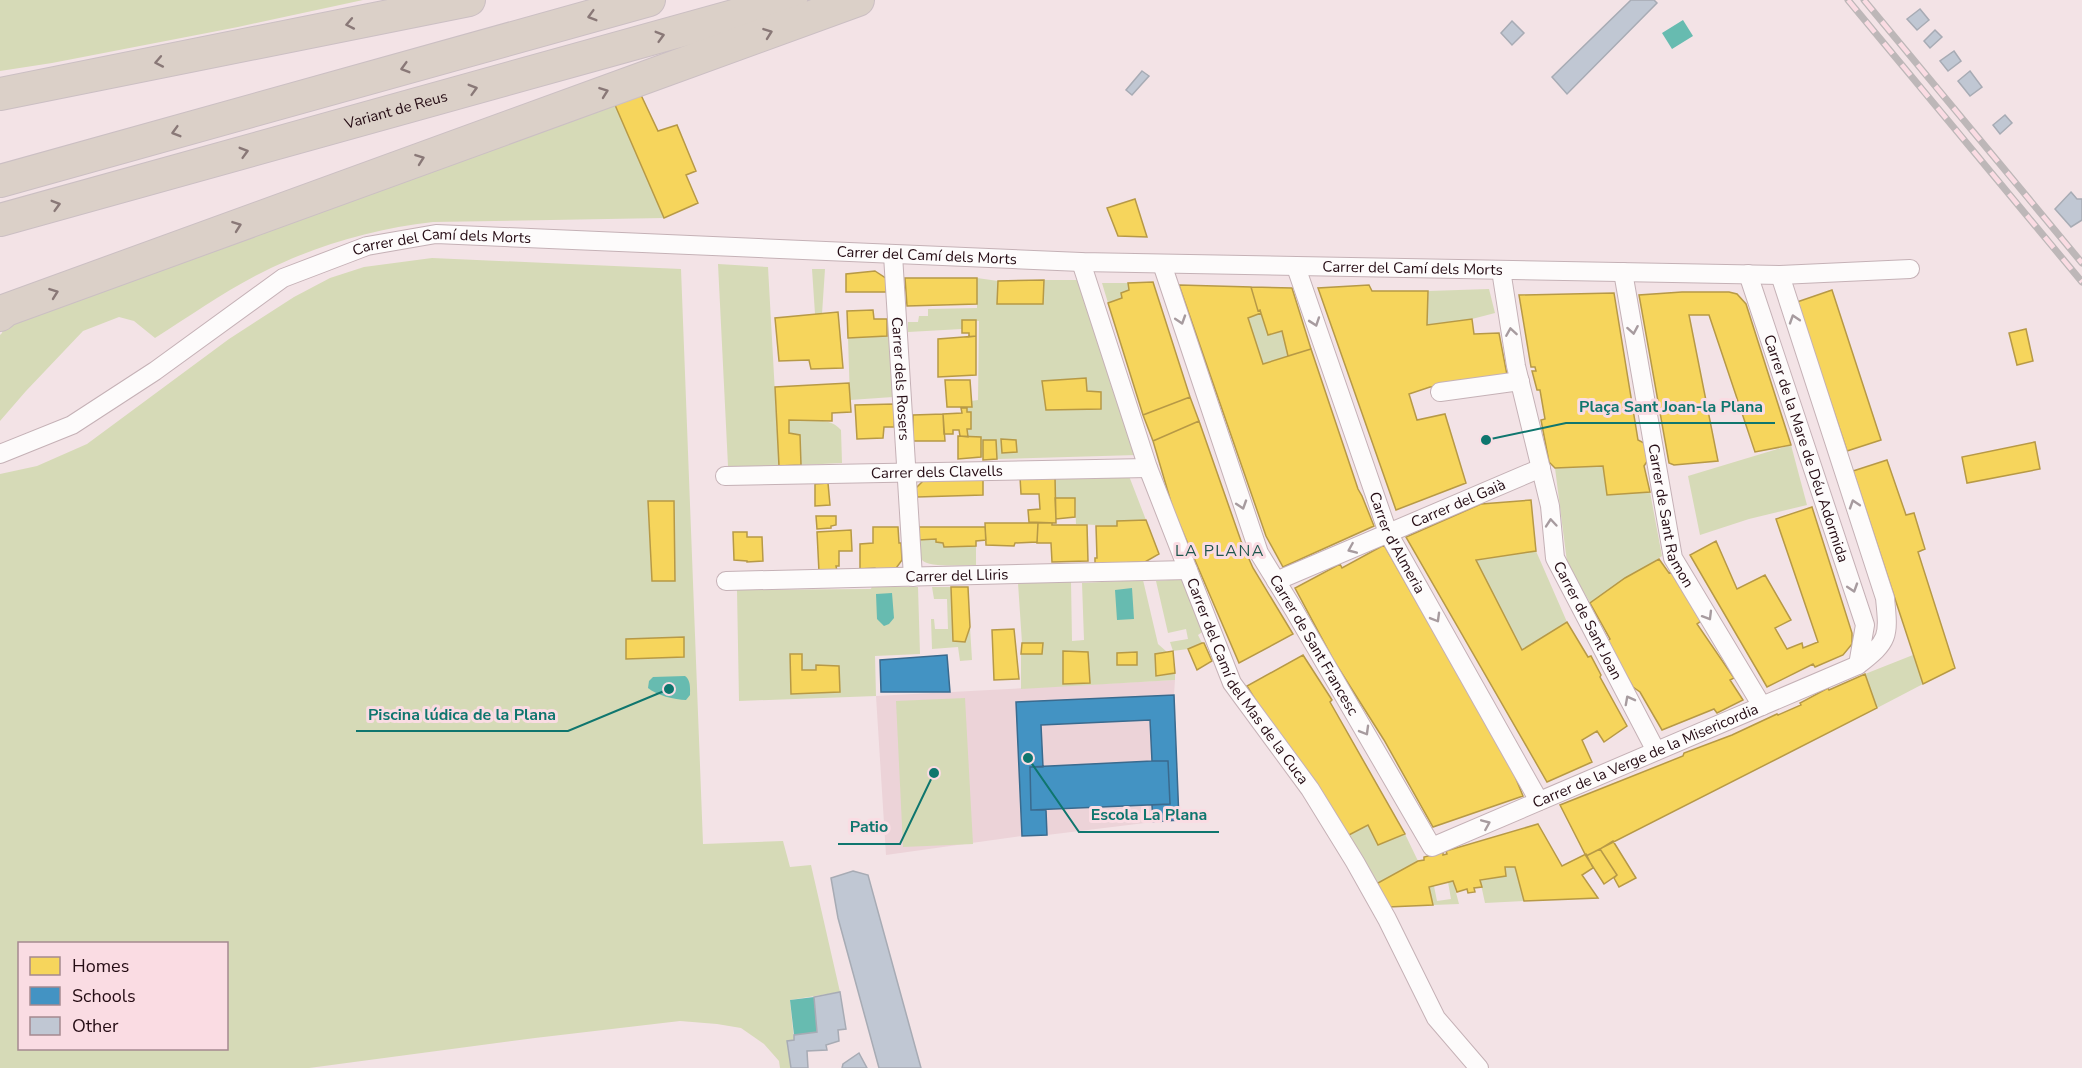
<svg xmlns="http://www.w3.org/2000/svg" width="2082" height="1068" font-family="'Nunito Sans',sans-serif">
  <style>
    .built { fill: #ecd3d8 }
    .green { fill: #d6dab7; fill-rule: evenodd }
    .water { fill: #67bbb0 }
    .homes { fill: #f6d55c; stroke: #b79946; stroke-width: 1.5 }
    .schools { fill: #4393c3; stroke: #3a6a8e; stroke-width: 1.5 }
    .building { fill: #c0c7d3; stroke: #a7abb4; stroke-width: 1.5 }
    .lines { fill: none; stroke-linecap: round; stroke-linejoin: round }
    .minor-casing { stroke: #c5b1b6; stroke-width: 20 }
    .motorway-casing { stroke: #cbbfc3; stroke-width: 34 }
    .minor { stroke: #fdfbfb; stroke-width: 18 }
    .motorway { stroke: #dbd0c8; stroke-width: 32 }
    .rail-casing { stroke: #bdb7b8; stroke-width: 7 }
    .rail { stroke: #fadce3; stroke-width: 4.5; stroke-dasharray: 14; stroke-linecap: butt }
    .oneway { stroke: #897877 }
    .oneway2 { stroke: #a79b9f }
    .labels { text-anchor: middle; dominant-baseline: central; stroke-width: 6; stroke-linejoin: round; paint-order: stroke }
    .street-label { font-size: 15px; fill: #250c14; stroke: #fadce3 }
    .neighbourhood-label { font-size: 16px; letter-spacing: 1.5px; fill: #1f574e; stroke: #fadce3 }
    .leader { fill: none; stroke: #0f766e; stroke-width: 2 }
    .callout-dot { fill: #0f766e; stroke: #fadce3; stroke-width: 2 }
    .callout-label { font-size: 16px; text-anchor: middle; font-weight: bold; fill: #0f766e; stroke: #fadce3; stroke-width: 6; stroke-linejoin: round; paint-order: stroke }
  </style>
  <rect width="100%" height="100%" fill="#f3e3e6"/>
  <path class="built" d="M1175,680L1174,695L1179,820L1153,822L1047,835L1021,836L886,855L876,696Z"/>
  <path class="green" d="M0,0H363L238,27L52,63L0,71Z
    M615,105L664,218L433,222C373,229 316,245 261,273C225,291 190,316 155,338L134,321L119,317L83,331L26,391L0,421V335L2,333L4,324Z
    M432,258L681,269L703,844L783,841L790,867L811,865L840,992L790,1000L794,1040L787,1041L791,1068H780L779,1061L764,1044L741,1028L717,1024L680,1021L535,1038L309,1068H0V474L37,466L87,444L229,339L294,297L330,278L364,267ZM20,944H226V1048H20Z
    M718,264L768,267L779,466H728Z
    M812,269H825L822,314H815Z
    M977,278L998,281V304H1043L1044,280H1080L1137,455L997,459L983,440V457H981V437H968L967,408L958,407H971V401L978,400L979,321L962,320V329L908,332V322H918L919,316H928V309L977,308Z
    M1102,283H1128L1129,290L1121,293L1122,298L1108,303Z
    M1489,289L1495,313L1472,319L1427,325L1428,291Z
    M1261,313L1268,335L1282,331L1288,356L1263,364L1248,318Z
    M887,336L890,337L893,397L850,400L848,338Z
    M789,420C806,421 830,416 841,430L842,463L801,465L800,435L789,433Z
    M1791,445L1807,505L1749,519L1700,535L1688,476Z
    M1603,466L1607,495L1650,492L1662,556L1590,603L1567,562L1555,468Z
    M1129,476L1146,520L1118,521L1117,526L1076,524L1075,498H1055V477Z
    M936,539V542L943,543L944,547L976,546V565C965,565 928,568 922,560C918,555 919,545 918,540Z
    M1536,551L1567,622L1522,650L1476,560Z
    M1184,579L1205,630L1198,635L1202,643L1188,649L1173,651L1170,642L1188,639L1186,629L1168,633L1156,581Z
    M1143,580L1158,644L1167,652L1155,654L1156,676L1175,673V680L1021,689V654H1042L1043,643H1022L1018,583L1071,581L1072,641L1084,640L1082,583Z
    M872,586L918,587L920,654L875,656L876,696L739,701L737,590L871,589Z
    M932,587H951L953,641H965L970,627L972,660L960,661L958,647L932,649L931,619H934L935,629H948L947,599H934Z
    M1913,655L1923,684L1877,708L1865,674Z
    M965,698L973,844L903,847L896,701Z
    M1368,825L1379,845L1405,834L1418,861L1376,884L1347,836Z
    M1505,867H1515L1524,901L1485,903L1480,880Z
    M1453,881L1459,904L1433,905L1429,887L1434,886L1437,901L1451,899L1448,882Z"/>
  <path class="water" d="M1683,20L1693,36L1672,49L1662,33Z
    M1132,588L1134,619L1117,620L1115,590Z
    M892,593L894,618L889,624L884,626L877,619L876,594Z
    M685,676C691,680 690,689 690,695L686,700C675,700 656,695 648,688L649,681L653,677Z
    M814,997L817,1032L794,1035L790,1000Z"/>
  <path class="homes" d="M641,95L658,131L677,125L696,171L686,175L698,203L664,218L615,105Z
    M1135,199L1147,237L1118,236L1107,208Z
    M875,271L887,279L886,292H846V274Z
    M905,278H977V304L907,306Z
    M1044,280L1043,304H997L998,281Z
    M1153,282L1190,397L1143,415L1108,303L1122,298L1121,293L1129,290L1128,283Z
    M1179,285L1251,287L1258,311L1260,310L1261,313L1248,318L1263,364L1311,349L1358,489L1362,496L1374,526L1283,567L1266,536Z
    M1369,285L1372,291H1428L1427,325L1472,319L1474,334L1499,333L1508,380L1457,386L1430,387L1409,394L1417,420L1445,414L1466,483L1396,510L1318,288Z
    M1251,287L1292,288L1311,349L1288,356L1282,331L1268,335L1260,310L1258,311Z
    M1832,290L1881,440L1847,451L1797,302Z
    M1682,292H1729L1737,294L1746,304L1791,445L1755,452L1709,315H1689L1718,461L1674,465L1669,463L1639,295Z
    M1614,293L1638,440L1644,443L1648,460L1644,466L1650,492L1607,495L1603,466L1555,468L1549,462L1541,420L1545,419L1540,390H1537L1532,371H1536L1535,367H1531L1519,295Z
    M873,310L874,319H887V336L848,338L847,311Z
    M838,312L843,368L811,369L809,360L779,361L775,318Z
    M962,320H976V336L969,337V333H962Z
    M2026,329L2033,361L2017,365L2009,333Z
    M976,336V375L938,377V339Z
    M1086,378L1087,391L1101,392V409L1046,410L1042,381Z
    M945,380H970L972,407H947Z
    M849,383L851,412L832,413V421L789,420V433L800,435L801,465L779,466L775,387Z
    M1190,397L1199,421L1153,441L1143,415Z
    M894,404V427H884L883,438L857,439L855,405Z
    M961,408H967V412H971V429H967L968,437L960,436L959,430H953V434H944L943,414L962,413Z
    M943,414L945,441H913V415Z
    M1199,421L1241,541L1253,568L1293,634L1239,663L1173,509L1153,441Z
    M958,436L981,437V457L958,459Z
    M1001,439L1016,440L1017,452L1002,453Z
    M983,440H996L997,459L983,460Z
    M2035,442L2040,469L1967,483L1962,457Z
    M1887,460L1906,515L1914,513L1925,549L1918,552L1955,668L1923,684L1853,471Z
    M1020,477H1055L1056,523L1029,522L1028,510L1040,509L1039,494H1021Z
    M983,478V495L917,497L916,488L924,480Z
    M828,483L830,505L815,506V484Z
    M1055,498H1075V517L1056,519Z
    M1531,500L1536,551L1476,560L1522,650L1567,622L1588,657L1591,656L1601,675L1600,677L1627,726L1604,742L1597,731L1582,740L1592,762L1547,782L1406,537L1481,504Z
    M648,501H674L675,581H652Z
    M1812,507L1852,633V644L1843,655L1815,667L1813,664L1767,687L1690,555L1716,541L1737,589L1765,575L1791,620L1775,628L1787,649L1802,643L1803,648L1818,642L1776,519Z
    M816,516H836V525L831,526V528L817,529Z
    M1146,520L1159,554L1145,562L1095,564V558H1097L1096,526H1117V521Z
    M985,523H1038L1037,542L1015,543L1014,546L986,545Z
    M1038,523H1052V525H1087L1088,561L1052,562L1051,543H1037Z
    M873,527H898L899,543H901L902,560L894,571H876L875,568L860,569V544L873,543Z
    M917,527H985L986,540L976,541V546L944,547L943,543L936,542V539L918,540Z
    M851,530L852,551H839V566H836L837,571L819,572L817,532Z
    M733,532H747V537H762L763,561L747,562V561L734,560Z
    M1384,545L1512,769L1523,796L1433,827L1384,740L1334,661L1295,588L1340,564L1342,568Z
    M1659,559L1669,573L1671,572L1701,621L1697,624L1734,678L1730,680L1743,700L1717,713L1714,709L1662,730L1640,692L1633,687L1606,641L1610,639L1590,603L1625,578Z
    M951,587H968L970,627L965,642L953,641Z
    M1014,629L1019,679L994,680L992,630Z
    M684,637V657L626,659V639Z
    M1022,643H1043L1042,654H1021Z
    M1202,643H1204L1212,661L1197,670L1188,649Z
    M1063,651L1088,652L1090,683L1063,684Z
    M1173,651L1175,673L1156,676L1155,654Z
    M1137,652V665H1117V653Z
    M790,654H802V670H816V665L839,666L840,692L791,694Z
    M1303,655L1332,700L1330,702L1405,834L1378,845L1368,825L1347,836L1262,711L1247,686Z
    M1865,674L1877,708L1586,856L1560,805L1683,756L1684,753L1732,735L1777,714L1778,715L1801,705L1800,703L1828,688L1829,690Z
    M1538,824L1562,866L1586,854L1593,868L1582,875L1598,898L1524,901L1515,867H1505L1506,876L1480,880L1482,887L1474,888L1475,892L1468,893L1467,889L1457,892L1453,881L1429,887L1433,905L1388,907L1376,884L1418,861L1424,860V857L1443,852V855L1447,854L1446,851Z
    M1613,841L1636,878L1619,887L1614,878L1617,875L1600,849Z
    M1600,849L1617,875L1604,884L1586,856Z"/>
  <path class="schools" d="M947,655L950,692H881L880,660Z
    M1174,695L1179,820L1153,822L1152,805L1170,804L1168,761H1152L1150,720L1041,725L1043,767H1030L1031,810H1046L1047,835L1022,836L1016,702Z
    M1152,761H1168L1170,804L1031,810L1030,767Z"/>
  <path class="building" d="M1631,0H1654L1657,3L1567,94L1552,77Z
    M1920,9L1929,20L1917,30L1907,19Z
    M1512,21L1524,33L1512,45L1501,33Z
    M1935,30L1942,37L1930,48L1924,41Z
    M1954,51L1961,61L1948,71L1940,61Z
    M1142,71L1149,76L1132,95L1126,90Z
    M1970,71L1982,87L1970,96L1958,81Z
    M2005,115L2012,123L2000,134L1993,125Z
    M2071,192L2077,199H2082V220L2071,227L2055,209Z
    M853,871L868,875L921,1068H879L838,918L831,878Z
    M840,992L846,1029L838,1030L839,1041L826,1045L827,1050L807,1051L808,1068H791L787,1041L794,1040V1035L817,1032L814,997Z
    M859,1053L867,1068H842L843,1064Z"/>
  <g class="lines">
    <defs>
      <g id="minor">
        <path id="s1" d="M893,255L913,577"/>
        <path id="s2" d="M1081,262L1148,468L1232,683L1310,789L1355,862L1387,919L1436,1018L1479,1068"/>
        <path id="s3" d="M1162,264L1259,553L1294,610L1432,847L1858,665"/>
        <path id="s4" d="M1296,267L1388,533L1539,801"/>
        <path id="s5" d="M1501,270L1516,366L1550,506L1555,558L1656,751"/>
        <path id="s6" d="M1623,272L1673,558L1762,706"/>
        <path id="s7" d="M1748,274L1865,625L1858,665C1889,641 1889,637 1885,598L1780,275"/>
        <path d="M1440,392L1520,381"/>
        <path id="s8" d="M0,454L72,425L155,371L283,278L367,246L436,234L1081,262L1780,275L1910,269"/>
        <path id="s9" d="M725,476L1148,468"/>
        <path id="s10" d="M726,581L1188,570"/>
        <path id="s11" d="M1276,581L1541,468"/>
      </g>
      <g id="motorway">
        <path d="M0,94L469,0"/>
        <path d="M0,181L649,0"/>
        <path id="s12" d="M0,220L791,0"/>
        <path d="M0,315L6,310L858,0"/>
      </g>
    </defs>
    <use href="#minor" class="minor-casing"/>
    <use href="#motorway" class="motorway-casing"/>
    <use href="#minor" class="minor"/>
    <use href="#motorway" class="motorway"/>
    <defs>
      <path id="rail" d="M1848,0L2082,282
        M1864,0L2082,263"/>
    </defs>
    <use href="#rail" class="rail-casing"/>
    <use href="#rail" class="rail"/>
  </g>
  <defs><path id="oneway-chevron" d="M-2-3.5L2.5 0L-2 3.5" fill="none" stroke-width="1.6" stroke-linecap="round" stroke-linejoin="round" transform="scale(1.5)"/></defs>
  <g class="oneway">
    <use href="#oneway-chevron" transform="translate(592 16) rotate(164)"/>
    <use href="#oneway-chevron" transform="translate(350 24) rotate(169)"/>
    <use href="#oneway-chevron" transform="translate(768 33) rotate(-20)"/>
    <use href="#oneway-chevron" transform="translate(660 36) rotate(-16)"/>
    <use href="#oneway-chevron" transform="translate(159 62) rotate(169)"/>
    <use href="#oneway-chevron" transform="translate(405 68) rotate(164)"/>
    <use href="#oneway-chevron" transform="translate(473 89) rotate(-16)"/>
    <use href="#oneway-chevron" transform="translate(604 92) rotate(-20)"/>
    <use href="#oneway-chevron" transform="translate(176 132) rotate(164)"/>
    <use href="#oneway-chevron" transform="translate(244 152) rotate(-16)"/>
    <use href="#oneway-chevron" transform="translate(420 159) rotate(-20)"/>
    <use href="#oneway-chevron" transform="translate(56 205) rotate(-16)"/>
    <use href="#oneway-chevron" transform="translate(237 226) rotate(-20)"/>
    <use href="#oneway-chevron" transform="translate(54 293) rotate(-20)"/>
  </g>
  <g class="oneway2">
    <use href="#oneway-chevron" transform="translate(1794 319) rotate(-108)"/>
    <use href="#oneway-chevron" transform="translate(1181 320) rotate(72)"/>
    <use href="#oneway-chevron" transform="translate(1315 322) rotate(71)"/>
    <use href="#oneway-chevron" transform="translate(1633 330) rotate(80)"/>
    <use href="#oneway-chevron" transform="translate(1511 332) rotate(-99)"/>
    <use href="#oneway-chevron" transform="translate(1854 504) rotate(-108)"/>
    <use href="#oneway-chevron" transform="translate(1242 505) rotate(72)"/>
    <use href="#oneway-chevron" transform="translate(1551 523) rotate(-95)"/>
    <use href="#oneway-chevron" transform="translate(1352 549) rotate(157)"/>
    <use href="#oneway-chevron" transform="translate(1853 588) rotate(72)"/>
    <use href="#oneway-chevron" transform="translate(1708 616) rotate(59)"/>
    <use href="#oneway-chevron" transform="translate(1436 618) rotate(60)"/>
    <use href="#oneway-chevron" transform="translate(1629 700) rotate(-118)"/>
    <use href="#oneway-chevron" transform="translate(1365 731) rotate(60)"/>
    <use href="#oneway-chevron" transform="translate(1486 824) rotate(-23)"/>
  </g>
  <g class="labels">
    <g class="street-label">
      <text stroke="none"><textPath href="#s12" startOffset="411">Variant de Reus</textPath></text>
      <text stroke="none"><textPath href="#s8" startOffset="500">Carrer del Camí dels Morts</textPath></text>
      <text stroke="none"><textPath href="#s8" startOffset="986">Carrer del Camí dels Morts</textPath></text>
      <text stroke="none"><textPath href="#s8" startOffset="1472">Carrer del Camí dels Morts</textPath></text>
      <text stroke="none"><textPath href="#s1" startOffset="124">Carrer dels Rosers</textPath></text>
      <text stroke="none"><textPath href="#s7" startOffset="184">Carrer de la Mare de Déu Adormida</textPath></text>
      <text stroke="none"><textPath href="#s9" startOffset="212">Carrer dels Clavells</textPath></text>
      <text stroke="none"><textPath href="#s11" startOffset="198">Carrer del Gaià</textPath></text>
      <text stroke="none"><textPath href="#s6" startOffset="249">Carrer de Sant Ramon</textPath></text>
      <text stroke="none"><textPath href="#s4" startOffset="294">Carrer d'Almeria</textPath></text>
      <text stroke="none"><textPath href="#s10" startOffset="231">Carrer del Lliris</textPath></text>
      <text stroke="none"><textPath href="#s5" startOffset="364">Carrer de Sant Joan</textPath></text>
      <text stroke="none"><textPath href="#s3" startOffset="412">Carrer de Sant Francesc</textPath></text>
      <text stroke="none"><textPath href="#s2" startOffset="453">Carrer del Camí del Mas de la Cuca</textPath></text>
      <text stroke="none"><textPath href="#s3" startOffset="878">Carrer de la Verge de la Misericordia</textPath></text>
    </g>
    <g class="neighbourhood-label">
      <text x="1220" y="551">LA PLANA</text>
    </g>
  </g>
  <path class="leader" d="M1486 440L1566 423H1775M669 689L568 731H356M1028 758L1079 832H1219M934 773L900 844H838"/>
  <g class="callout-dot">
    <circle cx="1486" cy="440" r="6"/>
    <circle cx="669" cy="689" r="6"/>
    <circle cx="1028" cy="758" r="6"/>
    <circle cx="934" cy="773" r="6"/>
  </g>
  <g class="callout-label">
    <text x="1671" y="412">Plaça Sant Joan-la Plana</text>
    <text x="462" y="720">Piscina lúdica de la Plana</text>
    <text x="1149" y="820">Escola La Plana</text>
    <text x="869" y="832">Patio</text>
  </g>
  <rect x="18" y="942" width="210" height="108" fill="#fadce3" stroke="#a58990" stroke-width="1.5"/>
  <rect x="30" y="957" width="30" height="18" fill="#f6d55c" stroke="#a58990" stroke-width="1.5"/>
  <text x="72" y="972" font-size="18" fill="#250c14">Homes</text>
  <rect x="30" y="987" width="30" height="18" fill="#4393c3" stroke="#a58990" stroke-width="1.5"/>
  <text x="72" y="1002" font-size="18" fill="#250c14">Schools</text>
  <rect x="30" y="1017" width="30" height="18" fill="#c0c7d3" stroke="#a58990" stroke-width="1.5"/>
  <text x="72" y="1032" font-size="18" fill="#250c14">Other</text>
</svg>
